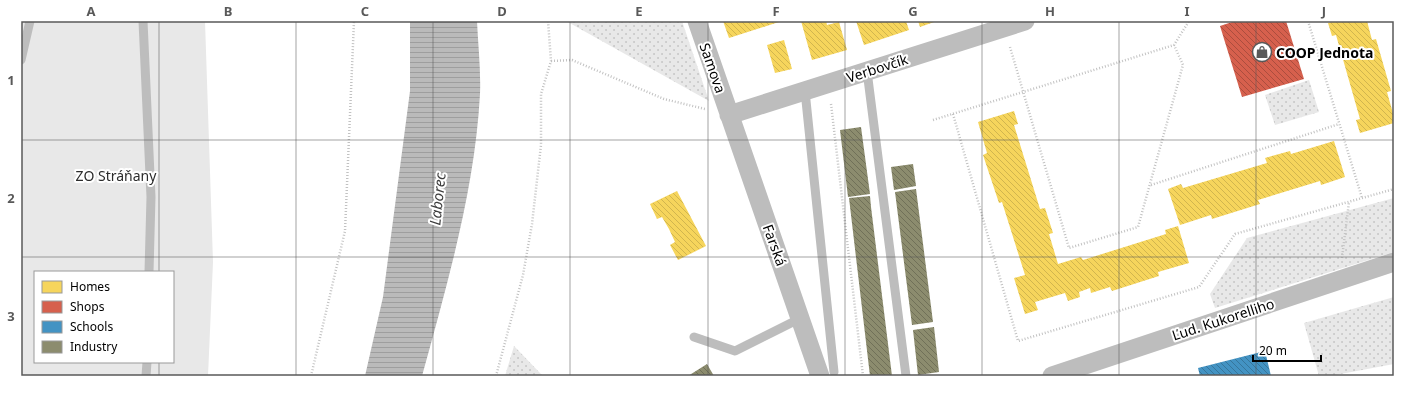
<svg xmlns="http://www.w3.org/2000/svg" width="1415" height="397" font-family="'Noto Sans',sans-serif">
  <style>
    .grass { fill: url(#grass-dots) }
    .garden { fill: #e8e8e8; fill-rule: evenodd }
    .water { fill: url(#water-rules) }
    .homes { fill: url(#homes-back-hatch) }
    .shops { fill: url(#shops-back-hatch) }
    .schools { fill: url(#schools-back-hatch) }
    .industry { fill: url(#industry-back-hatch) }
    .lines { fill: none; stroke-linecap: round; stroke-linejoin: round }
    .path { stroke: #c2c2c2; stroke-width: 2.5; stroke-dasharray: 1 2; stroke-linecap: butt }
    .service { stroke: #bdbdbd; stroke-width: 9 }
    .minor { stroke: #bdbdbd; stroke-width: 19 }
    .grid { fill: none; stroke: #595959; stroke-width: 1; stroke-opacity: 0.55 }
    .labels { text-anchor: middle; dominant-baseline: central; stroke-width: 4; stroke-linejoin: round; paint-order: stroke }
    .poi-label { font-size: 14px; font-weight: bold; fill: #000; stroke: #fff; text-anchor: start }
    .street-label { font-size: 14px; fill: #000; stroke: #fff }
    .park-label { font-size: 14px; fill: #2c2c2c; stroke: #fff }
    .water-label { font-size: 15px; font-style: italic; fill: #3d3d3d; stroke: #fff }
    .neatline { fill: none; stroke: #595959; stroke-width: 1.5 }
    .grid-label { font-size: 13px; text-anchor: middle; font-weight: bold; fill: #595959 }
  </style>
  <defs>
    <pattern id="grass-dots" width="8" height="8" patternUnits="userSpaceOnUse"><rect width="8" height="8" fill="#e8e8e8"/><path d="M2 2h.1M6 6h.1" fill="none" stroke="#c5c5c5" stroke-width="1.8" stroke-linecap="round"/></pattern>
    <pattern id="water-rules" width="6" height="5" patternUnits="userSpaceOnUse"><rect width="6" height="5" fill="#bababa"/><path d="M0 2.5h6" fill="none" stroke="#9e9e9e"/></pattern>
    <pattern id="homes-back-hatch" width="6" height="6" patternUnits="userSpaceOnUse"><rect width="6" height="6" fill="#f6d55c"/><path d="M-1 5l2 2M0 0l6 6M5-1l2 2" fill="none" stroke="#d1b54e"/></pattern>
    <pattern id="shops-back-hatch" width="6" height="6" patternUnits="userSpaceOnUse"><rect width="6" height="6" fill="#d6604d"/><path d="M-1 5l2 2M0 0l6 6M5-1l2 2" fill="none" stroke="#ab4d3e"/></pattern>
    <pattern id="schools-back-hatch" width="6" height="6" patternUnits="userSpaceOnUse"><rect width="6" height="6" fill="#4393c3"/><path d="M-1 5l2 2M0 0l6 6M5-1l2 2" fill="none" stroke="#36769c"/></pattern>
    <pattern id="industry-back-hatch" width="6" height="6" patternUnits="userSpaceOnUse"><rect width="6" height="6" fill="#8c8c6e"/><path d="M-1 5l2 2M0 0l6 6M5-1l2 2" fill="none" stroke="#707058"/></pattern>
  </defs>
  <rect width="100%" height="100%" fill="#fff"/>
  <path class="grass" d="M566,21H682L709,101Z
    M1309,80L1319,112L1275,125L1265,95Z
    M1394,198V252L1215,308L1210,294L1247,238Z
    M1394,297V364L1330,376H1319L1304,323Z
    M514,346L540,373L543,376H505Z"/>
  <path class="garden" d="M21,21H205L213,262L208,376H21ZM35,272H173V362H35Z"/>
  <path class="water" d="M410,21H477C478,45 481,70 480,94C475,189 447,285 422,376H365L383,297L410,91Z"/>
  <path class="homes" d="M723,21H782L729,38Z
    M801,21H826L827,25L839,22L847,50L812,60Z
    M856,21H906L909,30L864,45Z
    M918,21H937L920,27Z
    M1335,21H1367L1372,40L1376,39L1391,91L1387,92L1394,117V123L1360,133L1356,120L1360,119L1336,35L1332,36L1328,23Z
    M784,40L792,69L775,73L767,45Z
    M1014,111L1018,124L1014,125L1040,209L1045,208L1053,233L1049,234L1058,264L1081,257L1083,260L1166,234L1165,230L1178,226L1189,263L1158,272L1159,276L1112,291L1110,287L1091,293L1090,288L1079,292L1080,297L1068,301L1065,293L1035,302L1038,310L1025,314L1014,278L1025,275L1002,202L999,203L983,155L987,153L978,122Z
    M1334,141L1345,177L1321,185L1320,181L1258,200L1260,204L1212,219L1211,215L1180,225L1168,189L1181,184L1183,188L1267,163L1265,158L1290,151L1291,154Z
    M677,191L706,246L678,260L670,245L675,242L669,229L662,217L657,219L650,204Z"/>
  <path class="shops" d="M1235,21H1286L1304,79L1242,97L1220,26Z"/>
  <path class="schools" d="M1265,351L1271,376H1200L1198,368Z"/>
  <path class="industry" d="M861,127L870,194L848,197L840,130Z
    M913,164L916,186L894,190L891,167Z
    M916,189L933,322L912,325L895,192Z
    M870,196L871,207L892,376H870L849,198Z
    M934,327L939,372L918,375L913,330Z
    M707,364L714,376H688Z"/>
  <g class="lines">
    <path class="path" d="M1308,21L1362,198
      M1010,47L1069,248L1138,227L1183,65L1174,45
      M551,61L572,60L664,99L705,109
      M831,104L863,376
      M953,114L1018,341L1199,287L1235,234L1394,189
      M933,120L1174,45L1189,21
      M1151,185L1339,124
      M1342,258L1349,202
      M311,376L345,231L354,21
      M496,376L523,275L532,224L541,145V94L551,61L548,21"/>
    <path class="service" d="M143,21L151,197L149,272
      M21,60L30,21
      M867,71L906,376
      M805,91L834,372
      M694,337L735,351L801,318
      M146,376L147,362"/>
    <path class="minor" d="M697,21L820,376
      M729,115L1025,21
      M1052,376L1394,262"/>
  </g>
  <path class="grid" d="M159,21V272M296,21V376M433,21V376M570,21V376M708,21V376M845,21V376M982,21V376M1119,21V376M1256,21V376M21,140H1394M21,257H1394M159,362V376"/>
  <defs>
    <symbol id="shop-ring" viewBox="-11 -11 22 22"><circle r="9.5" fill="#fff" stroke="#595959" stroke-width="1.5"/><path d="M-5-2.5h2.3a2.7 3.5 0 0 1 5.4 0H5L5.5 6h-11ZM-1.5-2.5h3a1.5 2.3 0 0 0-3 0Z" fill="#595959"/></symbol>
  </defs>
  <g fill-rule="evenodd">
    <use href="#shop-ring" x="1251" y="41" width="22" height="22"/>
  </g>
  <g class="labels">
    <g class="poi-label">
      <text x="1276" y="52">COOP Jednota</text>
    </g>
    <g class="street-label">
      <text transform="translate(713 68) rotate(71)">Samova</text>
      <text transform="translate(877 68) rotate(-18)">Verbovčík</text>
      <text transform="translate(775 245) rotate(70)">Farská</text>
      <text transform="translate(1223 319) rotate(-18)">Ľud. Kukorelliho</text>
    </g>
    <g class="park-label">
      <text x="116" y="175">ZO Stráňany</text>
    </g>
    <g class="water-label">
      <text transform="translate(437 199) rotate(-84)">Laborec</text>
    </g>
  </g>
  <rect width="1415" height="397" fill="none" stroke="#ffffff" stroke-width="44"/>
  <rect x="34" y="271" width="140" height="92" fill="#ffffff" stroke="#999999"/>
  <rect x="42" y="281" width="20" height="12" fill="#f6d55c" stroke="#999999"/>
  <text x="70" y="291" font-size="12" fill="#000000">Homes</text>
  <rect x="42" y="301" width="20" height="12" fill="#d6604d" stroke="#999999"/>
  <text x="70" y="311" font-size="12" fill="#000000">Shops</text>
  <rect x="42" y="321" width="20" height="12" fill="#4393c3" stroke="#999999"/>
  <text x="70" y="331" font-size="12" fill="#000000">Schools</text>
  <rect x="42" y="341" width="20" height="12" fill="#8c8c6e" stroke="#999999"/>
  <text x="70" y="351" font-size="12" fill="#000000">Industry</text>
  <path d="M1253 355v6h68v-6" fill="none" stroke="#000000" stroke-width="2"/>
  <text x="1259" y="355" font-size="12" fill="#000000" stroke="#ffffff" stroke-width="3" paint-order="stroke">20 m</text>
  <rect x="22" y="22" width="1371" height="353" class="neatline"/>
  <g class="grid-label">
    <text x="91" y="16">A</text>
    <text x="228" y="16">B</text>
    <text x="365" y="16">C</text>
    <text x="502" y="16">D</text>
    <text x="639" y="16">E</text>
    <text x="776" y="16">F</text>
    <text x="913" y="16">G</text>
    <text x="1050" y="16">H</text>
    <text x="1187" y="16">I</text>
    <text x="1324" y="16">J</text>
    <text x="11" y="85">1</text>
    <text x="11" y="203">2</text>
    <text x="11" y="321">3</text>
  </g>
</svg>
